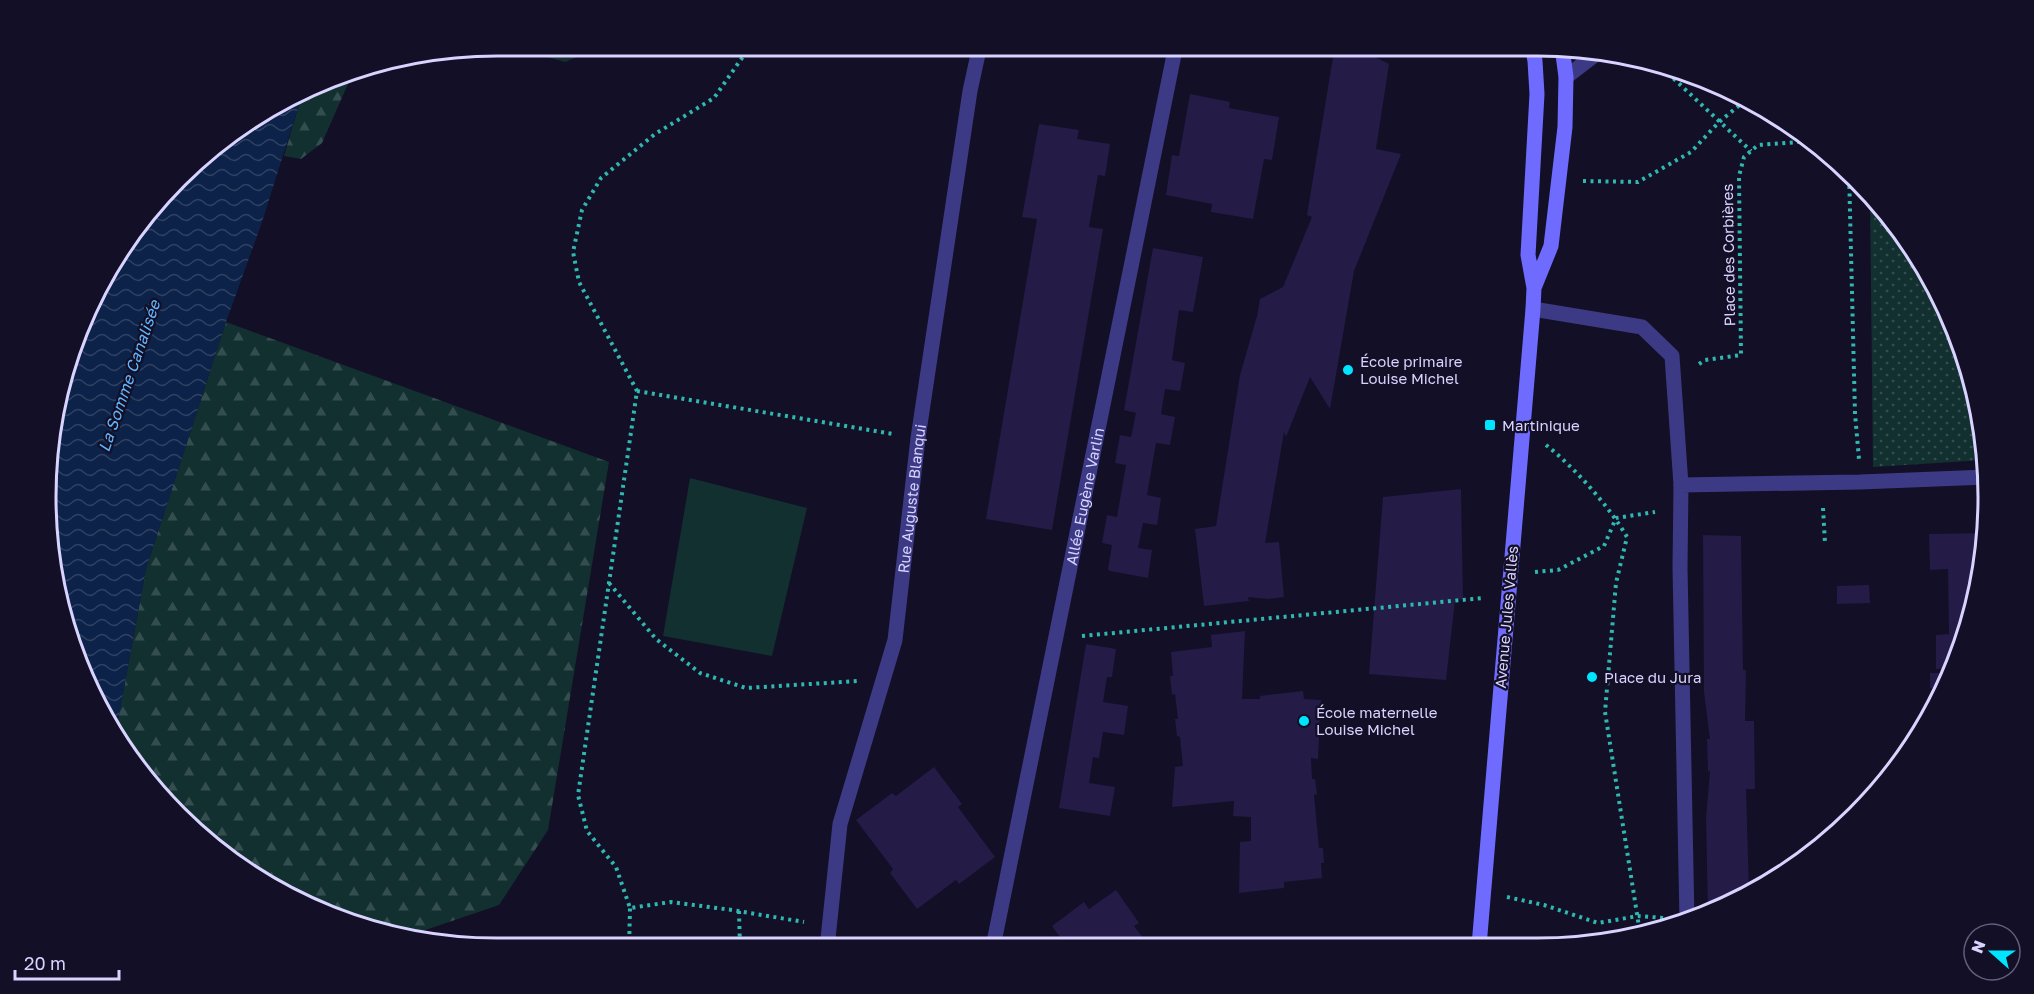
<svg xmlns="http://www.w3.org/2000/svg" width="2034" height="994" font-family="'Golos Text',sans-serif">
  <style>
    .grass { fill: url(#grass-dots) }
    .forest { fill: url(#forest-firs) }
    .park { fill: #12302f }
    .water { fill: url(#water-waves) }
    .building { fill: #241b47 }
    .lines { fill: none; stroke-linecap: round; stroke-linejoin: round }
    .path { stroke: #2fb8b0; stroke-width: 4; stroke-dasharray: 3 4.5; stroke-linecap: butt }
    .street { stroke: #3d3a85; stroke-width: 15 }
    .secondary { stroke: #6f6bff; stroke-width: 15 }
    .poi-dot { fill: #00e5ff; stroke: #130f26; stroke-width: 2 }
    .labels { text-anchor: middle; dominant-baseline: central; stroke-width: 4.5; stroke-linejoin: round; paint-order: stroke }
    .street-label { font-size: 15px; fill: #d9d4ff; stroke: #130f26 }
    .poi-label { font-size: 15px; fill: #d9d4ff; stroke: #130f26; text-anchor: start }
    .water-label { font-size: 16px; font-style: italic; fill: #62b6ff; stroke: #130f26 }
    .rim { fill: none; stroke: #d9d4ff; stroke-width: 3 }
  </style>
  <defs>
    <pattern id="grass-dots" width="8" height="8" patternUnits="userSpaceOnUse" patternTransform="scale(1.5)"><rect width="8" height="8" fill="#12302f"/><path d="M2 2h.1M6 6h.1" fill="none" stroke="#344d4e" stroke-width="1.8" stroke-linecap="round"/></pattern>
    <pattern id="forest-firs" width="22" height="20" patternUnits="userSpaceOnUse" patternTransform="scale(1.5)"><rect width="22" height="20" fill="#12302f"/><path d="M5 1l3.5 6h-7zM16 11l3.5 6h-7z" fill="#344d4e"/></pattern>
    <pattern id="water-waves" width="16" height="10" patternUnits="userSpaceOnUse" patternTransform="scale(1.5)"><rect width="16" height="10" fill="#0c2248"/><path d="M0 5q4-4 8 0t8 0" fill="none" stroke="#2f4163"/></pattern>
  </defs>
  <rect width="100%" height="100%" fill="#130f26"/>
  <path class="grass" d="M1870,193L1913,246L1955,324L1980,409L1985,460L1873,467Z"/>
  <path class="forest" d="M503,45H606L565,62Z
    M355,68L322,143L301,159L284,156L299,105L300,97Z
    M226,322L609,462L548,830L499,905L402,938L324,914L246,873L178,817L116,731L146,569Z"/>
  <path class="park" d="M690,478L807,508L772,656L663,636Z"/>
  <path class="water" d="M300,97L299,105L262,222L226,322L146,569L116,731L92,697L49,556L54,408L80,324L121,246L222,139Z"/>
  <path class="building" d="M1335,45H1367L1365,52L1389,64L1376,149L1401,154L1354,271L1330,409L1310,377L1286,437L1284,432L1265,543L1279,542L1284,597L1267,599L1248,597L1249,601L1204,606L1195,529L1216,526L1240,375L1257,316L1260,299L1283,287L1312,217L1307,215Z
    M1190,94L1230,102L1229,108L1279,117L1272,160L1264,159L1253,219L1211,212L1212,204L1166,195L1172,155L1179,156Z
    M1039,124L1079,130L1077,139L1110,144L1105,176L1098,175L1089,227L1103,229L1052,530L986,519L1037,219L1022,217Z
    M1153,248L1203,257L1193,312L1179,310L1172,360L1185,363L1180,391L1165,389L1161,414L1175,417L1170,445L1156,443L1147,495L1161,498L1157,525L1143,523L1138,548L1152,550L1148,578L1110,571L1108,569L1112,545L1102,543L1107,515L1117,517L1126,465L1115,463L1120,435L1131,437L1136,413L1124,410Z
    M1461,489L1463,599L1455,600L1446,680L1369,674L1383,497Z
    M1985,533L1980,586L1955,668L1936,669V635L1949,634L1948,569L1930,570L1929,534Z
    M1703,535L1741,536L1743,670H1746L1745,721H1754L1755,789H1746L1749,892L1708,915L1706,818L1710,771L1708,772L1707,739H1710L1704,692Z
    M1869,585L1870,603L1837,604V586Z
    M1245,631L1242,699H1260V696L1303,691L1304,699L1321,700L1318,759L1311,758L1312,779H1315L1317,794L1314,795L1319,848H1323L1324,863H1321L1322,878L1284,882V888L1239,893L1240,842L1251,841V817L1233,816L1234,801L1172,807L1175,767L1183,766L1180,737L1177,736L1175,719H1178L1175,694L1172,695L1170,676H1173L1171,652L1212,647L1211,635Z
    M1086,644L1116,649L1112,677H1107L1103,702L1128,706L1124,735L1103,732L1099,758L1093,757L1089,783L1115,787L1110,816L1059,808Z
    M1930,673H1953L1944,688H1930Z
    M934,767L962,804L958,807L995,857L959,884L956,880L917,909L890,873L893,869L856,820L892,793L896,796Z
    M1116,890L1139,923L1134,926L1150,947H1067L1052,926L1084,902L1089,909Z"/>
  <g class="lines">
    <path class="path" d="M751,45L714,98L655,134L601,178L582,210L573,252L579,282L637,391L578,795L587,831L616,867L630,908L671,902L732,910L804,922
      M1657,63L1751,151
      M1849,171L1855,414L1859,459
      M1583,181L1638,182L1691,152L1719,122L1747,99
      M1699,364L1705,360L1741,355L1739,176L1744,157L1758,145L1812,141
      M637,391L893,434
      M1546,445C1574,467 1609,506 1627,537L1616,583L1605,712L1640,933
      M1823,508L1825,543
      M1535,572L1558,570L1604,546L1616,518L1655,512
      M609,583L656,639L700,673L746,688L858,681
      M1082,636L1483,598
      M1507,897L1544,905L1598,923L1638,916L1664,918
      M739,911L740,948
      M629,949L630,908"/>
    <g class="street">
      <path d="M1566,77L1600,51"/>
      <path d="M1533,309L1642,327L1672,356L1681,485"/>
      <path d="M1687,921L1680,567L1681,485L1860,482L1987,477"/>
      <path id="s1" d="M993,947L1176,45"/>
      <path id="s2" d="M827,948L840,824L895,640L918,438L970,91L980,45"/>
    </g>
    <path class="secondary" d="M1534,288L1551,246L1565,127L1566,77L1562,47
      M1479,946L1533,309L1534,288L1528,255L1537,94L1535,61L1532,45"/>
  </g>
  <g class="poi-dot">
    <circle cx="1348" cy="370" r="6"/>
    <rect x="1484" y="419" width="12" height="12" rx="3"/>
    <circle cx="1592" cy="677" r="6"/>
    <circle cx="1304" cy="721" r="6"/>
  </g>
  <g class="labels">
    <g class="street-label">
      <text transform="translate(1728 255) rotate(-91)">Place des Corbières</text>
      <text stroke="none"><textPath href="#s1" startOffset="460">Allée Eugène Varlin</textPath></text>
      <text stroke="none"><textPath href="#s2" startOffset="459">Rue Auguste Blanqui</textPath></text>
      <text transform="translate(1506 617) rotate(-85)">Avenue Jules Vallès</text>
    </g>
    <g class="poi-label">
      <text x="1360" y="361">École primaire<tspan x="1360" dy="17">Louise Michel</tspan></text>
      <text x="1502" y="425">Martinique</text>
      <text x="1604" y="677">Place du Jura</text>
      <text x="1316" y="712">École maternelle<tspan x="1316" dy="17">Louise Michel</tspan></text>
    </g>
    <g class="water-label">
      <text transform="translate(129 376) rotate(-71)">La Somme Canalisée</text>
    </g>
  </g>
  <path d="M0 0H2034V994H0ZM497 56H1537A441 441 0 0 1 1978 497V497A441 441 0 0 1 1537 938H497A441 441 0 0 1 56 497V497A441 441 0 0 1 497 56Z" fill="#130f26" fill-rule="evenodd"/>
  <path class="rim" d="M497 56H1537A441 441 0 0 1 1978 497V497A441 441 0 0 1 1537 938H497A441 441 0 0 1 56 497V497A441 441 0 0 1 497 56Z"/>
  <g transform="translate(1992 952) rotate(291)"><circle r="28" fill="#130f26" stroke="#625e7d" stroke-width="1.5"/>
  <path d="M0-4.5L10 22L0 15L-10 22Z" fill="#00e5ff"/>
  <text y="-9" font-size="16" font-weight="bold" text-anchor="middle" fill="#d9d4ff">N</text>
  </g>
  <path d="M15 970v9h104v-9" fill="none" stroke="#d9d4ff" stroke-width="3"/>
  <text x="24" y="970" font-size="18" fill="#d9d4ff" stroke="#130f26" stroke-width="4.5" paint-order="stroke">20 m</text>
</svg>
